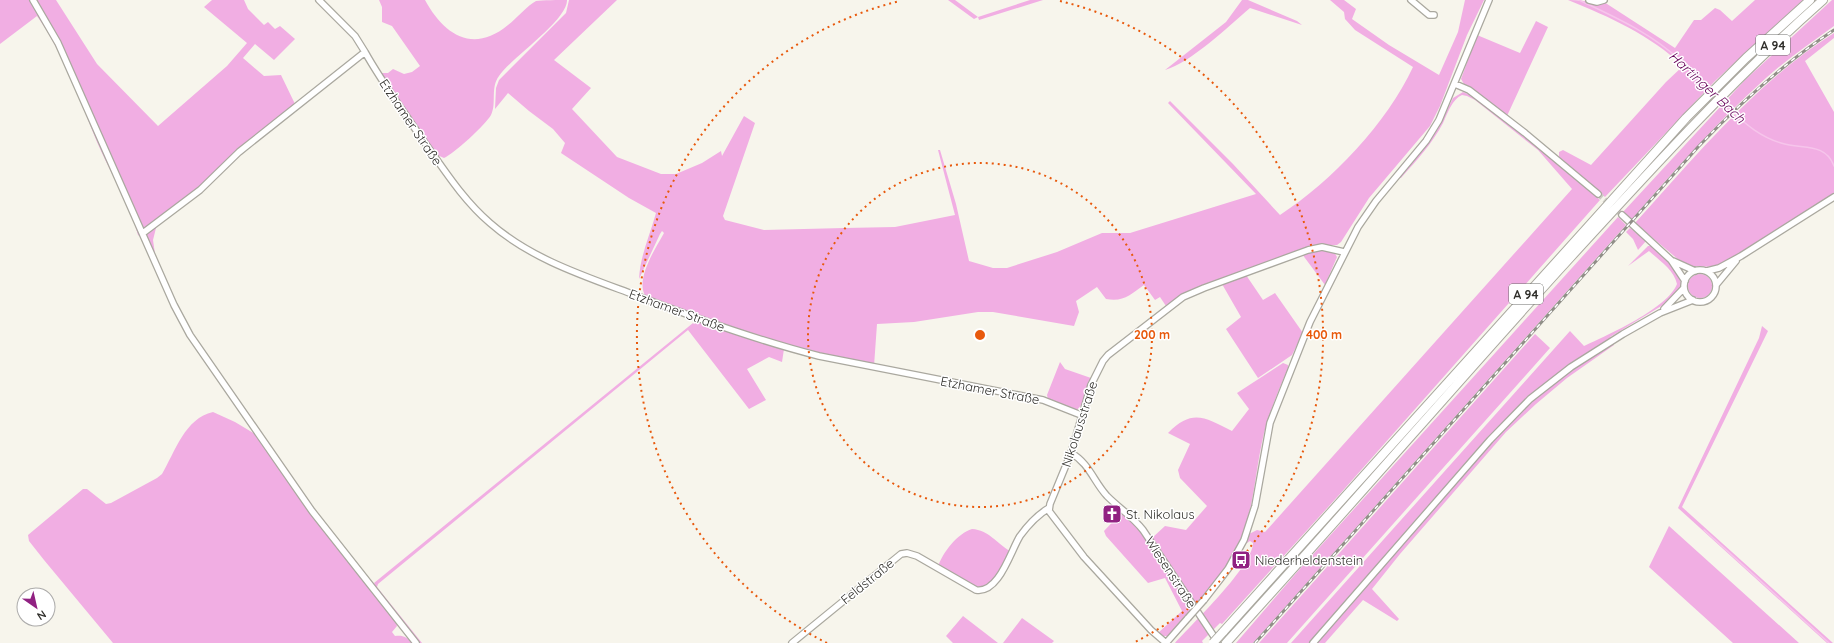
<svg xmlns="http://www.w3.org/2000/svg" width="1834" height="643" font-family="Quicksand,sans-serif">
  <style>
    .green { fill: #f1aee3 }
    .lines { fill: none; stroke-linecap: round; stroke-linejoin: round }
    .stream { stroke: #f6c5eb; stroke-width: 1.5 }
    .minor-tunnel { stroke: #cfcdc5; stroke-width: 5.5; stroke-dasharray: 5.5 3; stroke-linecap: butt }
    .minor-casing { stroke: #aaa89f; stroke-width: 8 }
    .highway-casing { stroke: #aaa89f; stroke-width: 10 }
    .minor { stroke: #fff; stroke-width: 5.5 }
    .highway { stroke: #fff; stroke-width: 8 }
    .rail-casing { stroke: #908f88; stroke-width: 3 }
    .rail { stroke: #fff; stroke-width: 1.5; stroke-dasharray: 4.5; stroke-linecap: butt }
    .minor-bridge-casing { stroke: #aaa89f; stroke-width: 8; stroke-linecap: butt }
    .highway-bridge-casing { stroke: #aaa89f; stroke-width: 10; stroke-linecap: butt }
    .minor-bridge { stroke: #fff; stroke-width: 5.5 }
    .highway-bridge { stroke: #fff; stroke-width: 8 }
    .ring { fill: none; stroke: #e8590c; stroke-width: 2; stroke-dasharray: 2 4 }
    .labels { text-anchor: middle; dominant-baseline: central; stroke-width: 3; stroke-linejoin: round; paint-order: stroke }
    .shield { fill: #fff; stroke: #6d6d6a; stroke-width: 1 }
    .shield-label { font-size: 12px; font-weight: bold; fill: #2f2e2a }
    .street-label { font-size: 13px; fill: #2f2e2a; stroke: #fff }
    .poi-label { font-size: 13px; fill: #2f2e2a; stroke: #fff; text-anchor: start }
    .water-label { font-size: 14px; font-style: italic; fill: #68065c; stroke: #fff }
    .centre { fill: #e8590c; stroke: #fff; stroke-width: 2 }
    .ring-label { font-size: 12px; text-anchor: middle; font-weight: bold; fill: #e8590c; stroke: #fff; stroke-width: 3; stroke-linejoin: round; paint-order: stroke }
  </style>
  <rect width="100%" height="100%" fill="#f7f5ec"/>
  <path class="green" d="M0,0H56L97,64L158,126L227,66L247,43L204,7L212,0H244L248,9L264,25L268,22L275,29L280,26L295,39L274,60L255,44L243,58L264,76L281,75L295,104L157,224L153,240L155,254H149L143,239L138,235C131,208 113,177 101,151C82,107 65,55 37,16L0,44Z
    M379,0H425C444,35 473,54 508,25C516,19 528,5 536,1C541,0 560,0 567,0C568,20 511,58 499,76C490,88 497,103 491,115C486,124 454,154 444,158L435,154L380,73H388L393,69L404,74L412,72L420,66L392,26L382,22V7Z
    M569,0H617L554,60L591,88L572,109L617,157L661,174H676L702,163L721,151L722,156L744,116L755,123L723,216L725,220L764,230L844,228L895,227L955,215L938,150H940L956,204L969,261L993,268H1007L1057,252L1102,233H1130L1256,194L1168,103L1170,101L1233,164L1280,215C1332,181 1387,123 1413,67L1355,30L1345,19L1344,12L1330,0H1344L1356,9L1352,19L1389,45L1439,75L1458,32L1465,0H1484L1467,35L1440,106L1430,126L1369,198L1341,242L1337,245H1322L1300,251L1199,287L1180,296L1166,306L1160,297L1155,300L1144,285C1130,295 1124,302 1106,299L1097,287L1076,301L1079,312L1074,326L993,312H978L914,322L877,324L874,366L831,357L729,328L646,297C634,280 656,248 664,233L662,231L660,234L639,279C640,256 650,235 656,213L629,198L561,153L565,143L553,129L529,111L508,93L495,109L496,88L499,80L566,13Z
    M948,0H955L978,17L1030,0H1043L979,20L978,17L974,19Z
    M1242,0H1248L1297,21L1302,25L1250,8C1229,26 1190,63 1165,70L1226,22Z
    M1568,0C1581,0 1592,3 1604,2L1675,48L1694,20H1701L1715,8L1720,10L1732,21L1755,0H1803L1715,81L1605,197L1559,157V152L1563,150L1591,165L1666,82L1683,66C1650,35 1610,17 1568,0Z
    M1832,0H1834V26C1811,43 1787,59 1766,78C1717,122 1674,171 1631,220L1623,212L1745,80Z
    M1536,21L1548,27L1507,116L1464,84L1461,79L1477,35L1520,53Z
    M1834,33V38L1805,61L1834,112V193L1717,267L1689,266L1680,261L1635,223C1697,155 1755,83 1834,33Z
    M1463,92L1473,96L1514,127L1600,200L1339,495L1222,624L1220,623L1202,641L1203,643H1175C1192,624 1253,566 1253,543L1250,541L1247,543L1249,534L1257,530L1265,532L1572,189L1538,150L1475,100L1467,96L1462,95C1452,99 1447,115 1443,123C1432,144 1416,161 1401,178L1399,177L1437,130L1453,98Z
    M1618,217L1626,225L1253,643H1236L1298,571Z
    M1630,228L1646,241L1638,250L1633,239L1626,232Z
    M1648,246H1651C1662,256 1682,270 1681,287L1668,302L1610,337L1614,345L1567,378L1536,404L1506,432L1400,554L1372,589L1399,619L1397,621L1363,600L1325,643H1291L1570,331L1584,346C1608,335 1668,308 1677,284C1674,270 1660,261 1649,251L1628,266Z
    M1322,249L1334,252L1337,257L1325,285L1302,254Z
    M1688 286a12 12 0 1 1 24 0a12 12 0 1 1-24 0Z
    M1246,275L1263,300L1275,293L1303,333L1292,355L1258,378L1226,329L1241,317L1222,284Z
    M699,321L784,349L782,362L769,357L747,369L766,400L749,409L688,330L378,584L377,587L422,643H419L376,589L374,583L693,323L694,324Z
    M1762,326L1768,331L1682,507L1833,643H1827L1678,508L1759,338Z
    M1535,334L1550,348L1287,643H1259Z
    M1060,362L1065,369L1091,378L1083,403L1077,410L1073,411L1048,399L1047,395Z
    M1283,363L1288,365V368C1279,389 1270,411 1264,433C1254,475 1254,518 1234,556C1220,582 1188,614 1168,636H1163L1158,633L1182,611L1165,578L1148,583L1106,536L1104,531L1123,511L1132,518L1181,583L1152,538L1165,526L1186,530L1207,506L1180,478L1178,470L1190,444L1168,433C1193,408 1205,418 1232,431L1249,409L1237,393Z
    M213,412L235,422L255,434L314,519L396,622L397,626L392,632L395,636C403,635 407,637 412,643H113L44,560L29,541L28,535L83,489H87L106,504L111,503L157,478L162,474C175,452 185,418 213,412Z
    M1669,526L1799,643H1733L1649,567Z
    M972,529C989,530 996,543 1010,551C1003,566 996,585 979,588L938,567C942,553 958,533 972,529Z
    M963,616L998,643H953L946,636Z
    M1022,618L1054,641L1052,643H1003Z"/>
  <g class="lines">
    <path class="stream" d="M1579,0C1615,17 1653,34 1682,62C1692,70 1699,82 1709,91
      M1721,102C1741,119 1755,135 1781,143C1802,150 1825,142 1834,166
      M1704,530L1829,643"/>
    <path class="minor-tunnel" d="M1598,194L1622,215"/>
    <defs>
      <path id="minor" d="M33,0L58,43L174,305L190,335L312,511L416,643
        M1411,0L1429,15H1434
        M1589,0L1597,2L1604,0
        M365,52C381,81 402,109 420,136C442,166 461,198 490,223C531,259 584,276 635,295C695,318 756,340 819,356L1043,400L1081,415
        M1455,84L1469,90L1525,133L1598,194
        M1622,215L1671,260L1685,281
        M143,233L200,190L239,152L365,52L355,36L319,0
        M1673,261L1695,271
        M1684 286a16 16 0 1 1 32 0a16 16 0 1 1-32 0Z
        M1707,271L1719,268L1741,256L1834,197
        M1716,285L1736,261
        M1664,309L1684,288
        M1071,453C1089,463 1094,482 1107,496C1119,508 1133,517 1143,530L1217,641
        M1204,600L1228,569L1244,540L1255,506L1270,423L1310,322L1358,227L1376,201L1426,141L1439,120L1489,0
        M792,643L901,554L907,553L917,556L976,590C999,594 1011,550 1020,536C1028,525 1037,515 1049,508
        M1166,643L1151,630L1084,557L1049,511L1050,504L1071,453L1091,385L1103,361L1108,355L1183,297L1204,288L1308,250L1322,247L1344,252
        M1166,643L1188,618
        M1313,643L1490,440L1530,399L1571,367L1623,334L1660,313L1693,300"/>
      <path id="highway" d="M1223,632L1686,118L1746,58L1810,0
        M1226,643C1338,520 1447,394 1558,271C1644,177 1728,84 1823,0"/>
    </defs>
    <use href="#minor" class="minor-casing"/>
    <use href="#highway" class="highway-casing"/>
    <use href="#minor" class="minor"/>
    <use href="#highway" class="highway"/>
    <defs>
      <path id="rail" d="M1255,643L1698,147C1740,103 1784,63 1834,30"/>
    </defs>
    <use href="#rail" class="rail-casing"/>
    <use href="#rail" class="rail"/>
    <defs>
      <path id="minor-bridge" d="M1188,618L1204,600"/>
      <path id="highway-bridge" d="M1213,643L1223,632"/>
    </defs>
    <use href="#minor-bridge" class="minor-bridge-casing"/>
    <use href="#highway-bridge" class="highway-bridge-casing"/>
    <use href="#minor-bridge" class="minor-bridge"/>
    <use href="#highway-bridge" class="highway-bridge"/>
  </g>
  <g class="ring">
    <circle cx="980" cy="335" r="172"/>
    <path d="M827 643A344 344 0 0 1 900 1M1060 1A344 344 0 0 1 1133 643"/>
  </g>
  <defs>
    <symbol id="church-square" viewBox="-11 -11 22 22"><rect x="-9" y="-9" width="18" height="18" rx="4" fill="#912182" stroke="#fff"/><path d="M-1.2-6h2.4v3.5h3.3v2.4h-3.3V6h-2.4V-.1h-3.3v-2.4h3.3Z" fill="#fff"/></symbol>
    <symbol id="bus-square" viewBox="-11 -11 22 22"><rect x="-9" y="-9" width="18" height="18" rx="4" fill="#912182" stroke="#fff"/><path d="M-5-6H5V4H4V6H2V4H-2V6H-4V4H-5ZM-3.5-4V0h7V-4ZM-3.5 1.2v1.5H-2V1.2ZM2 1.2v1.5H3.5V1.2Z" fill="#fff"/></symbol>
  </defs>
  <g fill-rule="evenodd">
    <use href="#church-square" x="1101" y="503" width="22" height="22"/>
    <use href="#bus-square" x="1230" y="549" width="22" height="22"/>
  </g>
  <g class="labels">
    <g class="shield">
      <rect x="1756" y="35" width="34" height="20" rx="3"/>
      <rect x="1509" y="284" width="34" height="20" rx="3"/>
    </g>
    <g class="shield-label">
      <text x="1773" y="45">A 94</text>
      <text x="1526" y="294">A 94</text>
    </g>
    <g class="street-label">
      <text transform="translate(411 122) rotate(56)">Etzhamer Straße</text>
      <text transform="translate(677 310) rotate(20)">Etzhamer Straße</text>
      <text transform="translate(990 390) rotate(11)">Etzhamer Straße</text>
      <text transform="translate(1079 424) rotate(-72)">Nikolausstraße</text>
      <text transform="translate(1171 572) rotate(57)">Wiesenstraße</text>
      <text transform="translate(867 581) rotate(-39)">Feldstraße</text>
    </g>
    <g class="poi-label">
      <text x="1126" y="514">St. Nikolaus</text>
      <text x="1255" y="560">Niederheldenstein</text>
    </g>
    <g class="water-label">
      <text transform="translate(1707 87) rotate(43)">Hartinger Bach</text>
    </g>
  </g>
  <circle cx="980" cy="335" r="6" class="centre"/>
  <g class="ring-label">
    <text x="1152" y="339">200 m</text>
    <text x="1324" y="339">400 m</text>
  </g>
  <g transform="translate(36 607) rotate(146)"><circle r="19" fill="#ffffff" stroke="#acabaa"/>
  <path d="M0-3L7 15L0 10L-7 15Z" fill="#912182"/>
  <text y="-6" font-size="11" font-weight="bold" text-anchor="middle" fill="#2f2e2a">N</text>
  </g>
</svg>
